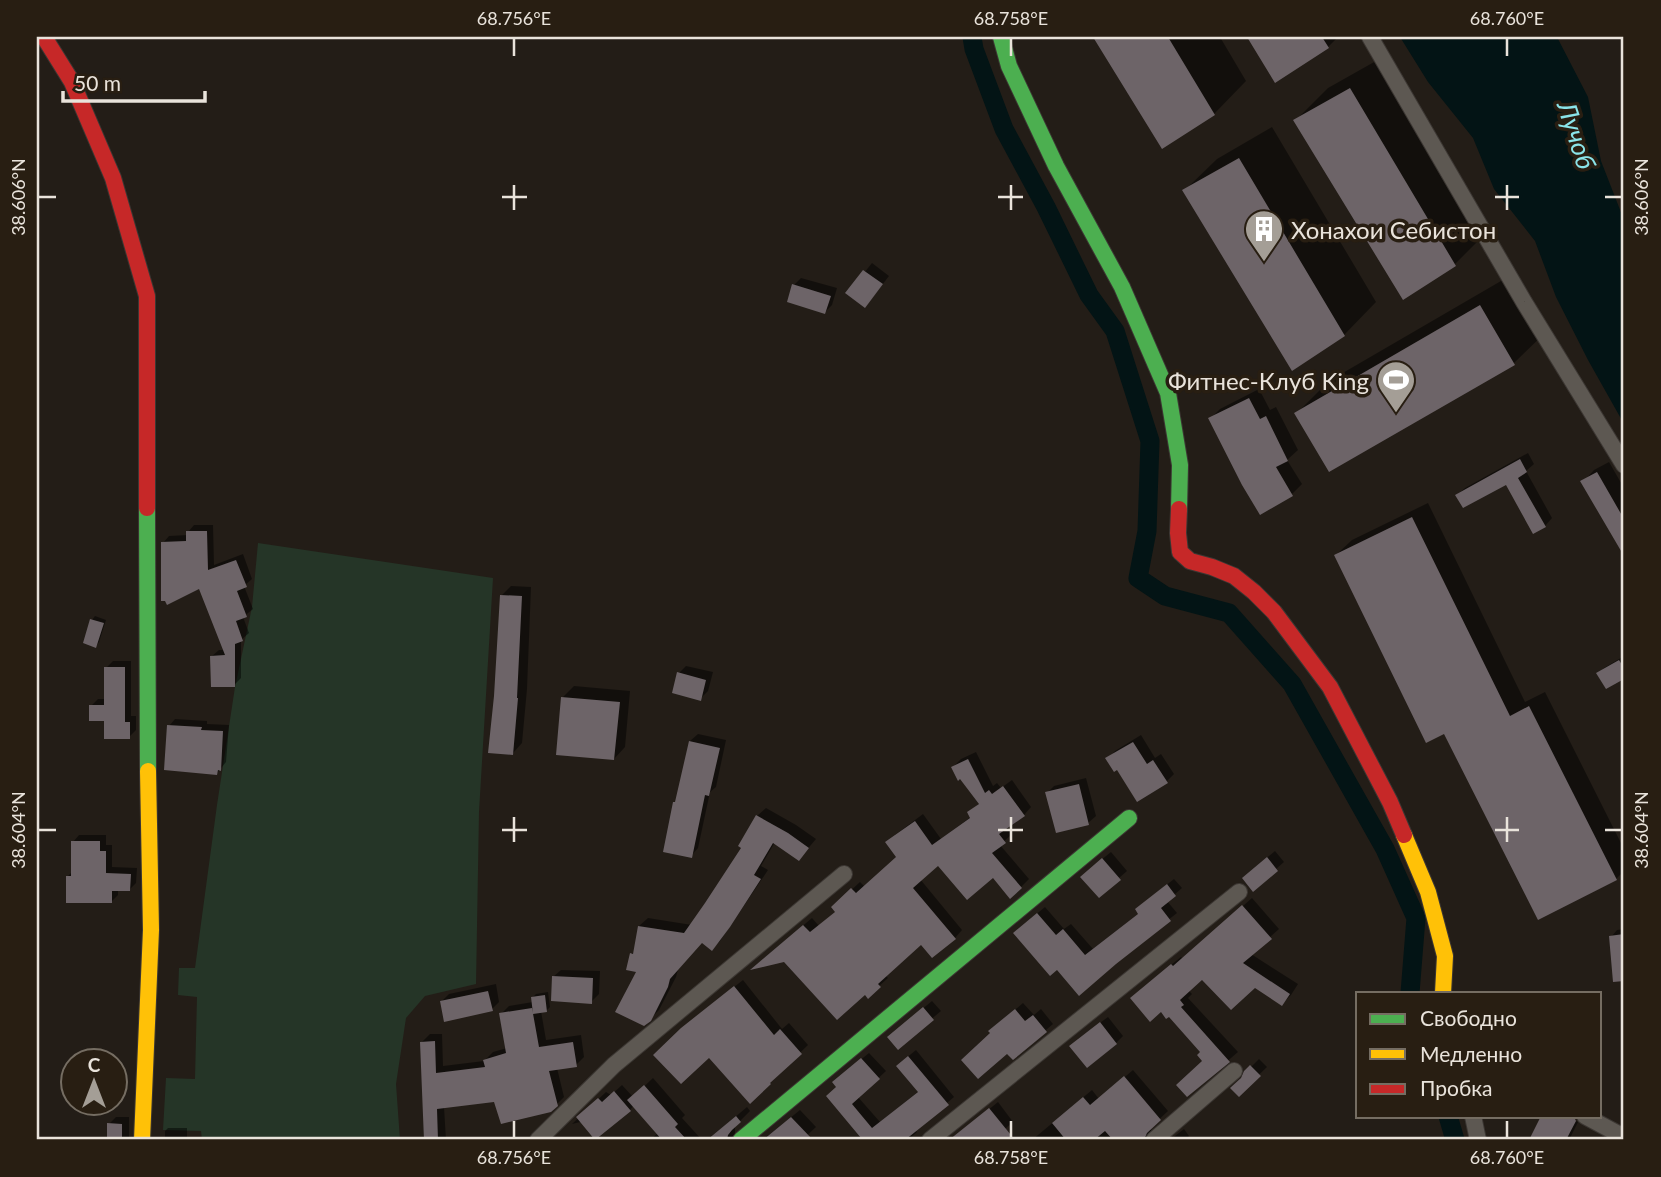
<svg xmlns="http://www.w3.org/2000/svg" width="1661" height="1177" font-family="Lato,sans-serif">
  <style>
    .green { fill: #253527 }
    .water { fill: #031415 }
    .shadow { fill: #0007 }
    .lines { fill: none; stroke-linecap: round; stroke-linejoin: round }
    .canal { stroke: #031415; stroke-width: 19 }
    .building { fill: #6d6468 }
    .street-casing { stroke: #3c3733; stroke-width: 18 }
    .fast-casing { stroke: #3c3733; stroke-width: 18 }
    .slow-casing { stroke: #3c3733; stroke-width: 18 }
    .jam-casing { stroke: #3c3733; stroke-width: 18 }
    .street { stroke: #5d5852; stroke-width: 16 }
    .fast { stroke: #4caf50; stroke-width: 16 }
    .slow { stroke: #ffc107; stroke-width: 16 }
    .jam { stroke: #c62828; stroke-width: 16 }
    .ticks { fill: none; stroke: #e9e3db; stroke-width: 2.5 }
    .labels { text-anchor: middle; dominant-baseline: central; stroke-width: 7; stroke-linejoin: round; paint-order: stroke }
    .poi-label { font-size: 24px; fill: #e9e3db; stroke: #281e12; text-anchor: start }
    .water-label { font-size: 26px; font-style: italic; fill: #8ae4e9; stroke: #281e12 }
    .neatline { fill: none; stroke: #e9e3db; stroke-width: 2.5 }
    .ticks-label { font-size: 18px; text-anchor: middle; fill: #e9e3db }
  </style>
  <rect width="100%" height="100%" fill="#231d17"/>
  <path class="green" d="M258,543L493,578L479,812L476,984L425,996L406,1018L396,1084L400,1140H202L201,1131L163,1130L166,1078L195,1079L197,997L178,995L179,968H195L217,805L235,687L252,607Z"/>
  <path class="water" d="M1400,37H1557L1588,97L1601,161L1624,220V424L1588,360L1556,297L1535,241L1494,189L1473,138L1428,82Z"/>
  <path class="shadow" d="M1095,37H1220L1246,81L1214,114L1162,147Z
    M1249,37H1338L1328,47L1276,80Z
    M1383,57L1487,232L1455,264L1403,298L1295,121L1328,88Z
    M1272,127L1376,302L1344,335L1184,191L1217,159Z
    M872,263L889,276L872,298L848,293Z
    M1513,274L1547,331L1514,363L1330,470L1297,413L1329,381Z
    M801,278L837,288L832,305L825,312L794,285Z
    M1259,389L1270,410L1276,407L1298,450L1287,460L1302,484L1292,494L1210,419L1220,409Z
    M1528,453L1534,464L1526,471L1552,518L1545,526L1506,482L1457,495L1465,488Z
    M1609,462L1624,488V552L1583,482L1594,470Z
    M1428,503L1525,702L1545,692L1624,849V871L1616,879L1445,732L1336,555L1352,540Z
    M194,525H213L214,565L243,554L252,579L244,586L253,609L243,617L249,633L241,640V678L234,685L212,656L219,650H225L200,586L163,543L169,536L188,535V532Z
    M511,586L531,587L527,689L522,743L513,753L501,596Z
    M95,616L106,620L99,642L96,646L85,642L92,620Z
    M1624,656V677L1606,687L1598,674L1604,668Z
    M113,661H131V716H136V730L129,737L91,706L98,699H106V668Z
    M686,666L713,672L708,691L700,699L679,673Z
    M574,686L630,691L625,747L614,759L563,697Z
    M175,719L207,721V724L229,725L226,762L217,773L169,726Z
    M698,734L726,740L716,787L710,792L698,848L691,856L678,800L690,741Z
    M1141,735L1155,758L1161,754L1174,774L1167,781L1117,768L1108,759L1115,751Z
    M976,752L993,786L997,783L1001,788L1012,780L1031,807L1024,815L1007,827L1012,834L1000,845L1029,879L1021,887L993,876L938,863L920,879L962,930L955,938L921,942L885,975L888,978L868,996L784,960L760,962L812,918L819,926L837,911L833,907L860,882L865,887L898,857L895,835L923,814L941,839L972,816L969,813L980,803L953,767L961,759Z
    M1086,778L1096,816L1088,823L1047,793L1054,786Z
    M766,808L796,825L816,839L799,859L775,842L761,866L768,870L720,941L712,949L702,941L678,969L676,977L659,1010L649,1020L638,971L632,954L635,951L639,926L648,918L692,925L744,847L757,816Z
    M79,835H106V845H112V867L137,868L136,883L129,890L118,889V895L112,901L68,876L73,871V842Z
    M1275,851L1284,862L1253,889L1251,871Z
    M1111,852L1127,871L1119,878L1090,869Z
    M1174,879L1182,888L1167,901L1177,913L1115,962L1080,994L1022,926L1045,907L1064,929L1071,924L1093,949L1140,913L1144,903Z
    M1252,898L1279,929L1251,954L1298,984L1291,995L1282,1004L1254,986L1203,977L1188,990L1192,994L1188,998L1238,1052L1188,1095L1204,1061L1203,1052L1169,1015L1141,989L1181,957L1183,959Z
    M1624,929V958L1613,959L1611,937L1617,930Z
    M561,970L600,971L599,994L591,1002L553,977Z
    M743,980L782,1029L789,1023L808,1045L750,1101L709,1055L691,1021Z
    M496,984L499,1002L492,1009L441,1002L449,994Z
    M548,992L550,1007L547,1010L541,1011L546,1040L581,1035L584,1057L576,1065L557,1068L564,1097L550,1111L495,1100L444,1107L446,1140H425L422,1042L430,1034H442L443,1066L484,1061L493,1052L507,1048L501,1014L509,1006L533,1002V997L536,994Z
    M932,1001L941,1011L898,1047L897,1030Z
    M1023,1003L1034,1015L1041,1009L1053,1024L1013,1058L992,1033L998,1024Z
    M1108,1017L1123,1036L1116,1043L1078,1039Z
    M916,1050L954,1097L915,1130L917,1132L908,1140L893,1139L892,1140H859L863,1137L838,1086L842,1075L869,1053L886,1071L858,1097L880,1122L919,1091L905,1059Z
    M1259,1059L1267,1067L1239,1094L1246,1072Z
    M1133,1070L1168,1111L1152,1126L1151,1132L1156,1140H1032L1092,1090L1099,1099Z
    M653,1078L685,1115L682,1118L702,1140H650L658,1133L634,1105L630,1110L572,1124L606,1092L611,1095L622,1085L633,1097Z
    M998,1102L1013,1122L992,1140H966L960,1133Z
    M747,1107L750,1111L735,1126V1133L738,1140H708Z
    M800,1110L816,1127L802,1140H763Z
    M1544,1116H1565L1578,1122L1569,1140H1533Z
    M116,1117H129V1140H109V1124Z
    M168,1128H187V1140H165V1131Z
    M1184,1129L1189,1136L1185,1140H1170Z"/>
  <g class="lines">
    <path class="canal" d="M972,37L974,49L1004,129L1046,207L1089,295L1115,331L1150,441L1147,531L1138,578L1165,596L1229,613L1292,684L1385,849L1416,918L1410,993
      M1448,1116L1455,1140"/>
  </g>
  <path class="building" d="M1093,37H1168L1215,115L1162,149Z
    M1247,37H1322L1329,48L1275,83Z
    M1350,88L1456,266L1403,300L1293,120Z
    M1239,158L1345,336L1292,371L1182,190Z
    M863,270L883,284L865,308L845,293Z
    M792,284L831,296L825,314L787,302Z
    M1480,305L1515,365L1329,472L1294,413Z
    M1249,398L1260,419L1266,416L1288,461L1276,467L1293,496L1260,515L1242,485L1208,418Z
    M1520,459L1527,472L1518,478L1546,527L1533,534L1506,485L1463,508L1455,495Z
    M1597,472L1624,519V556L1580,481Z
    M1412,517L1510,716L1529,706L1617,880L1538,920L1444,734L1426,743L1334,555Z
    M186,531H207L208,570L236,560L247,587L237,591L247,617L236,621L243,641L235,644V687H211L210,656L225,655L199,589L167,605L165,601H161V542L186,541Z
    M500,595L522,596L517,698H518L513,755L488,753L494,696Z
    M90,619L104,623L96,648L83,643Z
    M1619,660L1624,668V679L1606,689L1596,673Z
    M104,667H125V722H130V739H104V721H89V705H104Z
    M677,672L706,680L701,701L672,693Z
    M561,697L620,702L614,760L556,755Z
    M167,725L202,727L201,730L223,731L221,771L218,770L217,775L164,770Z
    M689,741L720,748L709,796L705,795L692,858L663,852L673,802H675Z
    M1133,742L1147,764L1153,760L1168,783L1137,802L1117,770L1114,772L1105,758Z
    M968,759L985,793L989,790L992,794L1003,786L1025,816L999,834L1006,843L992,853L1022,888L1010,899L993,878L967,900L938,866L913,888L956,939L932,958L921,945L878,984L881,987L868,999L865,995L837,1020L784,962L750,970L803,925L810,932L835,912L831,907L851,888L856,893L896,857L885,842L915,821L932,845L970,818L967,812L979,804L960,779L958,781L951,767Z
    M1079,784L1089,825L1056,833L1045,792Z
    M756,815L788,833L809,848L799,861L773,843L754,875L761,879L730,927L712,951L702,943L670,979L668,987L651,1021L644,1026L615,1012L636,972L626,970L630,953L633,954L638,926L684,933L705,903L741,848L738,846Z
    M71,841H100V851H106V873L131,874L130,891H112V903H66V876H71Z
    M1267,857L1278,871L1253,892L1242,878Z
    M1102,858L1121,880L1099,898L1080,877Z
    M1167,884L1176,896L1161,908L1171,921L1116,964L1079,996L1057,970L1050,976L1013,933L1037,913L1056,935L1063,929L1085,955L1138,914L1135,909Z
    M1242,905L1272,939L1243,963L1290,994L1282,1006L1255,988L1231,1010L1202,980L1180,1000L1184,1005L1181,1007L1230,1062L1187,1097L1176,1085L1202,1061L1197,1055L1200,1052L1169,1017L1166,1019L1161,1012L1150,1022L1130,998L1171,964L1173,966Z
    M1624,934V981L1613,982L1609,936Z
    M552,976L593,978L592,1004L551,1001Z
    M734,986L774,1035L780,1029L802,1054L770,1083L771,1084L750,1104L709,1058L681,1084L653,1055L681,1028Z
    M488,991L493,1011L444,1022L440,1001Z
    M545,995L547,1012L533,1014L531,997Z
    M923,1007L934,1020L898,1050L887,1037Z
    M532,1008L539,1047L573,1042L577,1067L549,1071L558,1106L551,1112L501,1124L494,1102L437,1109L438,1140H424L420,1042L435,1041L436,1073L485,1067L483,1060L506,1053L499,1013Z
    M1015,1009L1025,1021L1033,1015L1047,1032L1013,1060L1007,1054L978,1079L961,1060L990,1033L988,1031Z
    M1100,1022L1117,1044L1087,1068L1069,1046Z
    M908,1056L949,1105L905,1140H858L861,1138L826,1096L836,1087L832,1082L861,1058L880,1079L852,1104L872,1128L918,1092L896,1066Z
    M1250,1065L1261,1076L1239,1097L1230,1088L1241,1078L1244,1071Z
    M1124,1076L1161,1120L1147,1133L1144,1140H1113L1105,1131L1094,1140H1066L1052,1123L1083,1097L1090,1105Z
    M644,1085L678,1124L675,1127L687,1140H662L627,1100Z
    M614,1091L631,1111L595,1140L576,1117L598,1098L602,1102Z
    M989,1108L1015,1140H949Z
    M736,1116L741,1122L732,1130L728,1135L727,1140H707Z
    M1541,1116H1569L1575,1119L1576,1121L1566,1140H1529Z
    M791,1117L813,1140H763Z
    M107,1123L122,1124V1140H107Z"/>
  <g class="lines">
    <defs>
      <path id="street" d="M1370,37L1524,302L1624,465
        M1473,1116L1478,1140
        M1585,1116L1624,1137
        M538,1140L614,1065L844,874
        M930,1140L1239,892
        M1154,1140L1234,1071"/>
      <path id="fast" d="M1001,37L1009,66L1056,166L1122,287L1168,393L1180,465L1179,509
        M147,508L148,771
        M741,1140L1129,818"/>
      <path id="slow" d="M1404,835L1428,892L1445,956L1443,993
        M142,1140L151,930L148,771"/>
      <path id="jam" d="M44,37L72,82L113,178L147,296V508
        M1179,509L1178,533L1180,552L1190,561L1212,567L1234,576L1254,592L1274,612L1330,687L1390,802L1404,835"/>
    </defs>
    <use href="#street" class="street-casing"/>
    <use href="#fast" class="fast-casing"/>
    <use href="#slow" class="slow-casing"/>
    <use href="#jam" class="jam-casing"/>
    <use href="#street" class="street"/>
    <use href="#fast" class="fast"/>
    <use href="#slow" class="slow"/>
    <use href="#jam" class="jam"/>
  </g>
  <path class="ticks" d="M514,38V56M1011,38V56M1507,38V56M514,185V210M1011,185V210M1507,185V210M38,197H56M502,197H527M998,197H1023M1495,197H1519M1605,197H1622M514,817V842M1011,817V842M1507,817V842M38,830H56M502,830H527M998,830H1023M1495,830H1519M1605,830H1622M514,1121V1138M1011,1121V1138M1507,1121V1138"/>
  <defs>
    <symbol id="building-pin" viewBox="-11 -11 22 30"><path d="M0 17L-7.5 6A9.5 9.5 0 1 1 7.5 6Z" fill="#a49e96" stroke="#281e12"/><path d="M-4-6H4V6H1V3H-1V6H-4ZM-2.5-4.3h1.7v1.8h-1.7ZM.8-4.3h1.7v1.8H.8ZM-2.5-1h1.7V.8h-1.7ZM.8-1h1.7V.8H.8Z" fill="#fff"/></symbol>
    <symbol id="stadium-pin" viewBox="-11 -11 22 30"><path d="M0 17L-7.5 6A9.5 9.5 0 1 1 7.5 6Z" fill="#a49e96" stroke="#281e12"/><path d="M0-5a6.5 5 0 1 0 0 10a6.5 5 0 1 0 0-10ZM-3.5-1.8h7v3.6h-7Z" fill="#fff"/></symbol>
  </defs>
  <g fill-rule="evenodd">
    <use href="#building-pin" x="1242" y="207" width="44" height="60"/>
    <use href="#stadium-pin" x="1374" y="358" width="44" height="60"/>
  </g>
  <g class="labels">
    <g class="poi-label">
      <text x="1291" y="229">Хонахои Себистон</text>
      <text x="1369" y="380" text-anchor="end">Фитнес-Клуб King</text>
    </g>
    <g class="water-label">
      <text transform="translate(1577 135) rotate(72)">Лучоб</text>
    </g>
  </g>
  <rect width="1661" height="1177" fill="none" stroke="#281e12" stroke-width="77"/>
  <rect x="1356" y="992" width="245" height="126" fill="#281e12" stroke="#756d62" stroke-width="2"/>
  <rect x="1370" y="1014" width="35" height="10" fill="#4caf50" stroke="#756d62" stroke-width="2"/>
  <text x="1420" y="1026" font-size="21" fill="#e9e3db">Свободно</text>
  <rect x="1370" y="1049" width="35" height="10" fill="#ffc107" stroke="#756d62" stroke-width="2"/>
  <text x="1420" y="1062" font-size="21" fill="#e9e3db">Медленно</text>
  <rect x="1370" y="1084" width="35" height="10" fill="#c62828" stroke="#756d62" stroke-width="2"/>
  <text x="1420" y="1096" font-size="21" fill="#e9e3db">Пробка</text>
  <g transform="translate(94 1082)"><circle r="33" fill="#281e12" stroke="#756d62" stroke-width="2"/>
  <path d="M0-5L12 26L0 18L-12 26Z" fill="#a49e96"/>
  <text y="-10" font-size="19" font-weight="bold" text-anchor="middle" fill="#e9e3db">С</text>
  </g>
  <path d="M63 91v10h142v-10" fill="none" stroke="#e9e3db" stroke-width="3.5"/>
  <text x="74" y="91" font-size="21" fill="#e9e3db" stroke="#281e12" stroke-width="5" paint-order="stroke">50 m</text>
  <rect x="38" y="38" width="1584" height="1100" class="neatline"/>
  <g class="ticks-label">
    <text x="514" y="25">68.756°E</text>
    <text x="1011" y="25">68.758°E</text>
    <text x="1507" y="25">68.760°E</text>
    <text transform="translate(19 197) rotate(-90)" y="6">38.606°N</text>
    <text transform="translate(1642 197) rotate(-90)" y="6">38.606°N</text>
    <text transform="translate(19 830) rotate(-90)" y="6">38.604°N</text>
    <text transform="translate(1642 830) rotate(-90)" y="6">38.604°N</text>
    <text x="514" y="1164">68.756°E</text>
    <text x="1011" y="1164">68.758°E</text>
    <text x="1507" y="1164">68.760°E</text>
  </g>
</svg>
